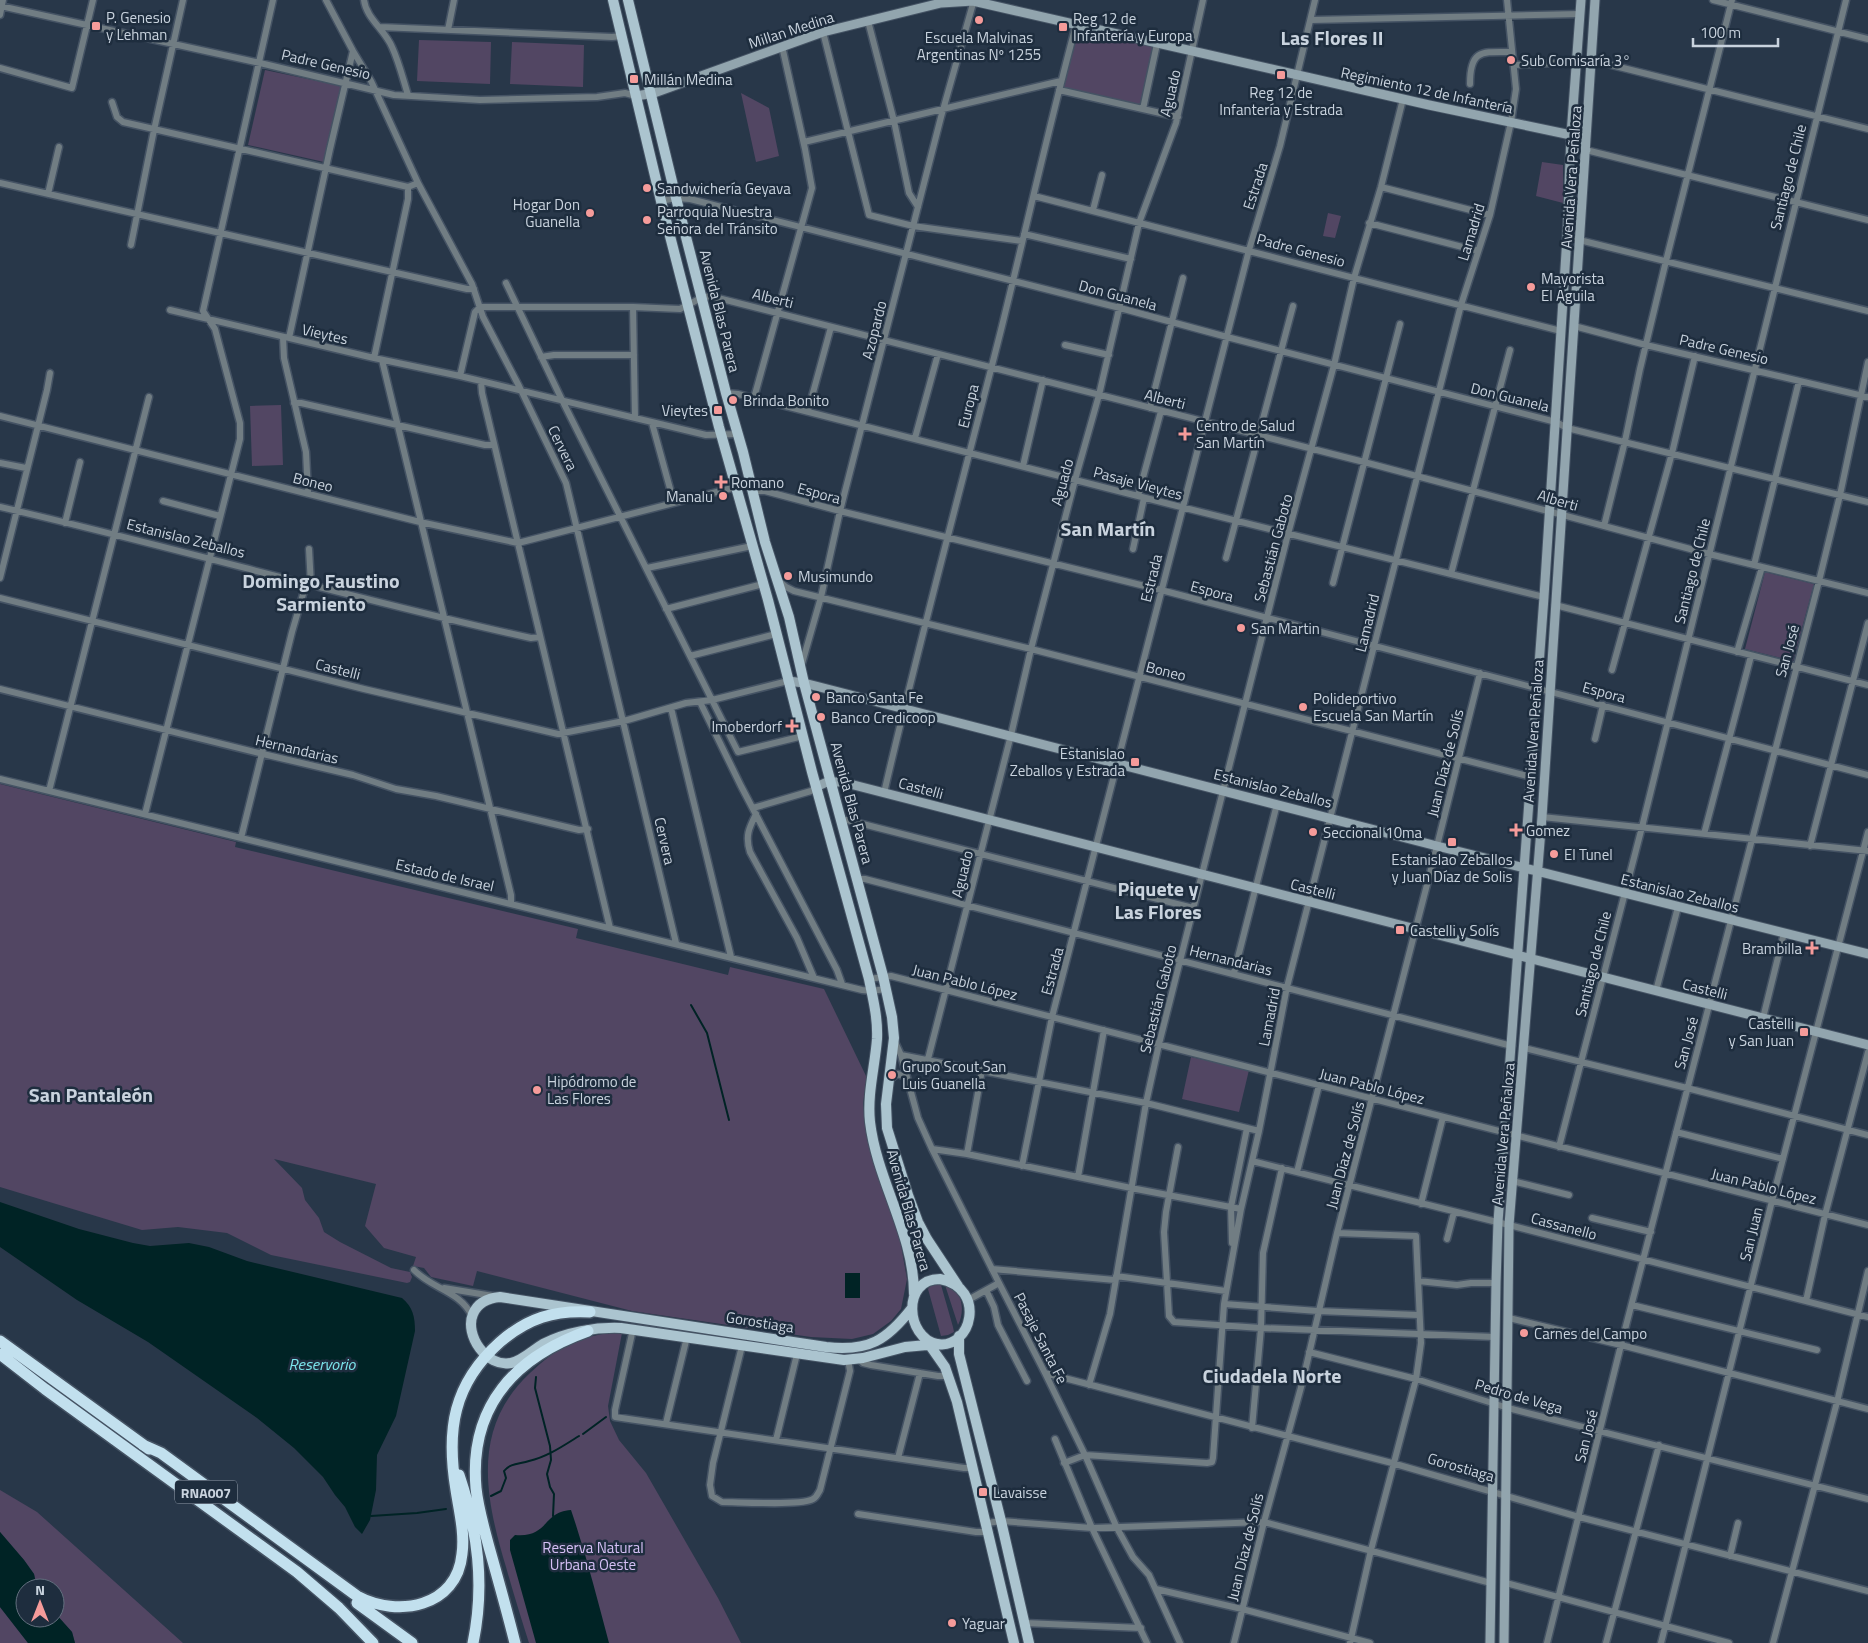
<svg xmlns="http://www.w3.org/2000/svg" width="1868" height="1643" font-family="'Titillium Web',sans-serif">
  <style>
    .green { fill: #524663 }
    .water { fill: #002325 }
    .lines { fill: none; stroke-linecap: round; stroke-linejoin: round }
    .stream { stroke: #002325; stroke-width: 2 }
    .street-casing { stroke: #455364; stroke-width: 9 }
    .secondary-casing { stroke: #455364; stroke-width: 11 }
    .primary-casing { stroke: #455364; stroke-width: 12 }
    .highway-casing { stroke: #455364; stroke-width: 14 }
    .street { stroke: #717d83; stroke-width: 6 }
    .secondary { stroke: #92a5ae; stroke-width: 9 }
    .primary { stroke: #abc4cf; stroke-width: 10 }
    .highway { stroke: #c2e0ee; stroke-width: 11 }
    .poi-dot { fill: #f59b9a; stroke: #1e2d3e; stroke-width: 2 }
    .labels { text-anchor: middle; dominant-baseline: central; stroke-width: 5; stroke-linejoin: round; paint-order: stroke }
    .shield { fill: #1e2d3e; stroke: #96a1ae; stroke-width: 1 }
    .shield-label { font-size: 14px; font-weight: bold; fill: #c9d3de }
    .poi-label { font-size: 15px; fill: #c9d3de; stroke: #1e2d3e; text-anchor: start }
    .street-label { font-size: 15px; fill: #c9d3de; stroke: #1e2d3e }
    .park-label { font-size: 15px; fill: #d6c0f6; stroke: #1e2d3e }
    .water-label { font-size: 16px; font-style: italic; fill: #7de7ee; stroke: #1e2d3e }
    .district-label { font-size: 20px; font-weight: bold; fill: #c9d3de; stroke: #1e2d3e }
  </style>
  <rect width="100%" height="100%" fill="#283749"/>
  <path class="green" d="M1079,30L1153,47L1141,106L1063,88Z
    M419,40L491,42L490,84L417,81Z
    M512,42L584,45L583,87L510,84Z
    M265,70L341,86L324,162L248,145Z
    M741,93L769,108L779,156L756,162Z
    M1542,162L1563,165V203L1536,196Z
    M1328,213L1341,216L1335,238L1323,236Z
    M281,405L283,465L252,466L250,406Z
    M1765,572L1814,584L1793,661L1745,649Z
    M0,784L236,842L235,847L578,929L576,938L728,975L730,967L824,989L867,1078L863,1103L865,1122L874,1159L899,1234L907,1279L901,1309L891,1321L873,1334L852,1339L811,1337L632,1311L477,1271L473,1286L431,1277L424,1268L413,1266L416,1257L384,1248L365,1226L376,1184L274,1159L302,1188L305,1200L319,1218L324,1232L340,1242L391,1268L410,1272L412,1277L410,1282L407,1283L271,1255L227,1233L178,1227L142,1230L0,1187Z
    M1191,1057L1249,1070L1239,1112L1182,1099Z
    M938,1283L941,1285L953,1327L954,1332L948,1335L941,1336L928,1289L931,1285Z
    M945,1285C948,1287 954,1289 956,1292C964,1300 963,1316 958,1325Z
    M609,1333H622L608,1406L610,1421L619,1440L646,1473L718,1598L741,1643H529C521,1618 513,1592 506,1567C485,1497 471,1428 530,1373C556,1349 574,1338 609,1333Z
    M0,1490L37,1512L183,1643H75L72,1632L55,1613V1588H37L34,1574L24,1560L0,1532Z
    M0,1607L28,1643H0Z"/>
  <path class="water" d="M0,1202L79,1229L133,1243L150,1246L189,1243L209,1247L247,1261L402,1298C413,1307 415,1317 415,1331L396,1416L377,1455L376,1490L370,1520L362,1534L355,1527L345,1507L335,1495L323,1477L294,1448L257,1418L148,1342L77,1300L0,1247Z
    M845,1273H860V1298H845Z
    M571,1510C586,1554 597,1598 609,1643H536L510,1550V1540L515,1535C549,1538 542,1512 571,1510Z
    M0,1532L24,1560L34,1574L37,1588H25V1618H55V1613L72,1632L75,1643H28L0,1607Z"/>
  <g class="lines">
    <path class="stream" d="M691,1005L707,1033L729,1120
      M536,1377L535,1388L550,1446L551,1460L547,1474L550,1487L554,1494L553,1516
      M583,1434L606,1417
      M491,1496L501,1491L506,1478L504,1471C510,1463 520,1464 529,1461C547,1457 563,1446 579,1436
      M371,1516L417,1513L446,1509"/>
    <defs>
      <path id="street" d="M326,0L353,51L371,81L418,183L472,284L483,317L519,386L566,483L676,943
        M364,0C366,18 385,30 392,47C399,62 403,79 408,95
        M1713,0L1868,39
        M0,6L260,63L394,95L480,100L597,97L625,93L636,96
        M0,15L3,0
        M1311,20L1580,14
        M868,21L894,121L909,193L918,207
        M380,27L612,37L622,36
        M448,30L454,0
        M823,32L869,215L913,226L1022,241
        M1591,60L1868,129
        M1514,65L1577,62
        M0,68L72,88L93,0
        M1470,84C1470,49 1482,52 1511,52
        M1059,90L1178,117
        M112,102L117,117L123,122L408,187L418,183
        M1143,109L1157,44
        M804,142L1061,81
        M1586,150L1868,220
        M0,183L467,289H474
        M1381,187L1490,215
        M48,194L59,147
        M1034,196L1561,331
        M661,201L676,198L690,199L1120,308L1227,337L1556,422L1567,428L1868,502
        M1093,210L1102,175
        M1369,223L1478,251
        M1024,234L1131,259
        M1567,237L1868,311
        M131,245L154,130L183,0
        M506,283L562,400L738,752L803,736
        M633,307L635,418
        M170,310L374,358L460,376L706,435L738,434
        M1574,326L1646,345L1868,397
        M283,337L284,358L306,452L308,493
        M289,338L330,149L353,51
        M1065,345L1109,355
        M541,357L554,355H634
        M374,358L408,199V187
        M382,360L511,895V903
        M460,376L475,312L480,307H633L680,309L701,298L710,296L1364,462L1709,554L1868,593
        M481,381L482,393L610,928
        M726,393L738,394L754,398L1181,507L1544,597
        M754,398L812,188L805,149L782,46
        M294,403H301L485,445H494
        M1150,408L1183,278
        M808,411L831,327
        M0,416L420,522L518,543L736,487
        M652,423L674,503
        M915,438L938,354
        M0,463L26,468
        M1023,466L1043,380
        M752,491H765L840,511L1161,590L1868,775
        M1138,496L1161,411
        M163,501L220,516
        M0,507C178,548 353,599 531,638L540,637
        M65,523L80,462
        M1604,526L1625,441L1640,369L1666,261L1732,0
        M309,549L311,585
        M1133,549L1144,498
        M1226,558L1293,306
        M1754,565L1799,381
        M647,568L752,546
        M1451,574L1510,350
        M0,578L47,390L50,373
        M779,581L786,587L794,591L1031,649L1531,777
        M1333,583L1400,324
        M0,598L364,689L558,734L624,721L686,703L712,700L788,681
        M1555,605L1868,685
        M666,609L763,584
        M1737,652L1762,567
        M690,656L776,634
        M801,667L821,597L840,511L941,117L974,0
        M1612,670L1672,453L1695,356
        M0,689L263,754L353,775L396,789L436,796L579,830L588,829
        M700,702L741,786L837,970L842,984
        M671,708L731,957
        M1595,739L1603,705
        M0,779L862,990L872,991L885,989
        M49,791L149,397
        M884,793C920,638 962,484 1001,330C1026,229 1049,126 1076,25
        M753,808L811,791L816,787
        M145,814L240,439V423L215,329L203,311L273,0
        M756,814C749,828 745,836 750,852L797,938L814,978
        M1542,817L1868,851
        M841,821L847,820L1193,908
        M1704,834L1751,656
        M241,838L292,632L306,584
        M1810,846L1868,623
        M856,879H865L1512,1046
        M1234,973L1277,804
        M869,979L891,976L1868,1225
        M1656,991L1678,907
        M1763,1018L1784,933
        M895,1042L901,1055L918,1118L932,1149L999,1283L1045,1373L1085,1455L1117,1528L1133,1557L1149,1575L1180,1643
        M1524,1048L1687,1088L1868,1135
        M901,1055L1146,1103L1259,1131
        M928,1059L1011,735L1031,649L1075,480L1099,395L1139,223L1176,123L1203,0
        M890,1080L894,1076L898,1074L907,1078
        M1676,1132L1783,1159
        M1178,1147L1166,1212L1164,1232L1169,1316L1174,1322L1261,1328L1495,1337
        M1559,1147L1642,827L1846,0
        M932,1149L967,1154L1131,1188L1241,1209
        M967,1154L982,1070
        M1252,1161L1509,1225L1868,1317
        M1022,1166L1052,1017L1249,250L1280,146L1315,0
        M1297,1172L1319,1085
        M1078,1177L1104,1030
        M1512,1181L1569,1195
        M1421,1204L1443,1117
        M1592,1218L1651,1232
        M1337,1233L1416,1236L1421,1343L1416,1379L1371,1550L1350,1643
        M1447,1239L1454,1212
        M1232,1243L1231,1207L1247,1128
        M992,1269L1115,1280
        M414,1270C432,1289 460,1291 472,1316
        M1116,1276L1226,1291
        M1418,1281L1457,1285L1471,1283H1496
        M444,1288L493,1296
        M986,1290L994,1307L998,1325L1027,1381
        M968,1300L999,1283
        M1806,1301L1825,1215L1868,1052
        M1224,1304L1318,1311L1418,1315
        M1632,1305L1817,1350
        M1509,1318L1621,1345L1868,1409
        M633,1329L615,1410V1417L964,1468H974
        M742,1346L713,1463L710,1485L712,1496L722,1502C739,1502 802,1506 813,1499C817,1497 818,1493 820,1490L850,1371L848,1359
        M1309,1352L1416,1379L1508,1408L1868,1499
        M859,1359L863,1363L871,1365L938,1376H949
        M1045,1373L1392,1463L1579,1517L1868,1591
        M1089,1385L1110,1314L1146,1103L1159,1044L1288,534L1334,365L1354,278L1381,187L1403,99
        M666,1423L687,1337
        M1252,1428L1261,1328L1263,1253L1282,1168
        M1055,1439L1092,1528L1147,1643
        M776,1440L797,1354
        M898,1458L920,1373
        M1064,1463L1085,1455L1207,1463L1212,1462L1213,1458L1224,1304L1241,1209L1259,1131L1287,987L1461,305L1490,215L1511,122L1516,89L1507,0
        M858,1514L976,1532H989
        M987,1523L1001,1521L1092,1528L1264,1522L1491,1583
        M1730,1556L1738,1523
        M1506,1583L1729,1643
        M1156,1589L1242,1609L1370,1643
        M1025,1623L1141,1628
        M1234,1643L1264,1522L1303,1380L1337,1233L1437,846L1480,673
        M1547,1643L1621,1345L1819,581L1840,495L1868,362
        M1606,1643L1659,1445
        M1661,1643L1772,1201L1868,832
        M1773,1643L1837,1402L1868,1271"/>
      <path id="secondary" d="M636,96L654,93L823,32L941,3L973,1L1429,105L1571,135L1586,150
        M788,681L804,683L1437,846L1868,954
        M816,787L827,782H842L1868,1045
        M1490,1643L1496,1283L1498,1222L1544,597L1567,237L1571,135L1581,0
        M1504,1643L1509,1225L1542,817L1595,0"/>
      <path id="primary" d="M613,0L661,201L719,427L768,600L812,772L869,979C873,999 878,1018 877,1039C875,1066 867,1094 870,1122C877,1181 914,1234 914,1294
        M628,0L676,198L726,393L743,452L765,542L789,617L804,683L883,976L892,1017L894,1038L886,1104L887,1128L908,1195L918,1222L927,1239L958,1286
        M940,1279C987,1288 972,1350 937,1344C906,1338 901,1279 940,1279Z
        M912,1308C887,1340 869,1352 826,1347L500,1297C488,1298 478,1302 473,1314C464,1335 487,1368 511,1363C522,1361 533,1350 543,1344C566,1332 596,1327 621,1328L844,1360L863,1358L905,1347L938,1344
        M959,1336V1354L1001,1521L1029,1643
        M924,1337L945,1367L957,1402L1014,1643"/>
      <path id="highway" d="M0,1341L149,1449
        M0,1354L45,1389L297,1572L339,1608L373,1643
        M143,1445L161,1453L357,1596C398,1618 457,1607 462,1554C465,1533 459,1510 456,1490C446,1430 453,1384 500,1342C528,1318 554,1310 590,1312
        M459,1475C478,1531 485,1585 473,1643
        M357,1603L412,1643
        M515,1643C507,1611 498,1579 489,1547C484,1528 478,1508 476,1488C469,1406 515,1357 588,1331"/>
    </defs>
    <use href="#street" class="street-casing"/>
    <use href="#secondary" class="secondary-casing"/>
    <use href="#primary" class="primary-casing"/>
    <use href="#highway" class="highway-casing"/>
    <use href="#street" class="street"/>
    <use href="#secondary" class="secondary"/>
    <use href="#primary" class="primary"/>
    <use href="#highway" class="highway"/>
  </g>
  <g class="poi-dot">
    <circle cx="979" cy="20" r="5"/>
    <rect x="91" y="21" width="10" height="10" rx="2.5"/>
    <rect x="1058" y="22" width="10" height="10" rx="2.5"/>
    <circle cx="1511" cy="60" r="5"/>
    <rect x="1276" y="70" width="10" height="10" rx="2.5"/>
    <rect x="629" y="74" width="10" height="10" rx="2.5"/>
    <circle cx="647" cy="188" r="5"/>
    <circle cx="590" cy="213" r="5"/>
    <circle cx="647" cy="220" r="5"/>
    <circle cx="1531" cy="287" r="5"/>
    <circle cx="733" cy="400" r="5"/>
    <rect x="713" y="405" width="10" height="10" rx="2.5"/>
    <path d="M1182.5 426.5h5v5h5v5h-5v5h-5v-5h-5v-5h5z"/>
    <path d="M718.5 474.5h5v5h5v5h-5v5h-5v-5h-5v-5h5z"/>
    <circle cx="723" cy="496" r="5"/>
    <circle cx="788" cy="576" r="5"/>
    <circle cx="1241" cy="628" r="5"/>
    <circle cx="816" cy="697" r="5"/>
    <circle cx="1303" cy="707" r="5"/>
    <circle cx="821" cy="717" r="5"/>
    <path d="M789.5 718.5h5v5h5v5h-5v5h-5v-5h-5v-5h5z"/>
    <rect x="1130" y="757" width="10" height="10" rx="2.5"/>
    <path d="M1513.5 822.5h5v5h5v5h-5v5h-5v-5h-5v-5h5z"/>
    <circle cx="1313" cy="832" r="5"/>
    <rect x="1447" y="837" width="10" height="10" rx="2.5"/>
    <circle cx="1554" cy="854" r="5"/>
    <rect x="1395" y="925" width="10" height="10" rx="2.5"/>
    <path d="M1809.5 940.5h5v5h5v5h-5v5h-5v-5h-5v-5h5z"/>
    <rect x="1799" y="1027" width="10" height="10" rx="2.5"/>
    <circle cx="892" cy="1075" r="5"/>
    <circle cx="537" cy="1090" r="5"/>
    <circle cx="1524" cy="1333" r="5"/>
    <rect x="978" y="1487" width="10" height="10" rx="2.5"/>
    <circle cx="952" cy="1623" r="5"/>
  </g>
  <g class="labels">
    <rect class="shield" x="175" y="1480.5" width="62" height="23" rx="4"/>
    <g class="shield-label">
      <text x="206" y="1492">RNA007</text>
    </g>
    <g class="poi-label">
      <text x="106" y="17">P. Genesio<tspan x="106" dy="17">y Lehman</tspan></text>
      <text x="1073" y="18">Reg 12 de<tspan x="1073" dy="17">Infantería y Europa</tspan></text>
      <text x="979" y="37" text-anchor="middle">Escuela Malvinas<tspan x="979" dy="17">Argentinas Nº 1255</tspan></text>
      <text x="1521" y="60">Sub Comisaría 3°</text>
      <text x="644" y="79">Millán Medina</text>
      <text x="1281" y="92" text-anchor="middle">Reg 12 de<tspan x="1281" dy="17">Infantería y Estrada</tspan></text>
      <text x="657" y="188">Sandwichería Geyava</text>
      <text x="580" y="204" text-anchor="end">Hogar Don<tspan x="580" dy="17">Guanella</tspan></text>
      <text x="657" y="211">Parroquia Nuestra<tspan x="657" dy="17">Señora del Tránsito</tspan></text>
      <text x="1541" y="278">Mayorista<tspan x="1541" dy="17">El Aguila</tspan></text>
      <text x="743" y="400">Brinda Bonito</text>
      <text x="708" y="410" text-anchor="end">Vieytes</text>
      <text x="1196" y="425">Centro de Salud<tspan x="1196" dy="17">San Martín</tspan></text>
      <text x="731" y="482">Romano</text>
      <text x="713" y="496" text-anchor="end">Manalu</text>
      <text x="798" y="576">Musimundo</text>
      <text x="1251" y="628">San Martin</text>
      <text x="826" y="697">Banco Santa Fe</text>
      <text x="1313" y="698">Polideportivo<tspan x="1313" dy="17">Escuela San Martín</tspan></text>
      <text x="831" y="717">Banco Credicoop</text>
      <text x="782" y="726" text-anchor="end">Imoberdorf</text>
      <text x="1125" y="753" text-anchor="end">Estanislao<tspan x="1125" dy="17">Zeballos y Estrada</tspan></text>
      <text x="1526" y="830">Gomez</text>
      <text x="1323" y="832">Seccional 10ma</text>
      <text x="1564" y="854">El Tunel</text>
      <text x="1452" y="859" text-anchor="middle">Estanislao Zeballos<tspan x="1452" dy="17">y Juan Díaz de Solis</tspan></text>
      <text x="1410" y="930">Castelli y Solís</text>
      <text x="1802" y="948" text-anchor="end">Brambilla</text>
      <text x="1794" y="1023" text-anchor="end">Castelli<tspan x="1794" dy="17">y San Juan</tspan></text>
      <text x="902" y="1066">Grupo Scout San<tspan x="902" dy="17">Luis Guanella</tspan></text>
      <text x="547" y="1081">Hipódromo de<tspan x="547" dy="17">Las Flores</tspan></text>
      <text x="1534" y="1333">Carnes del Campo</text>
      <text x="993" y="1492">Lavaisse</text>
      <text x="962" y="1623">Yaguar</text>
    </g>
    <g class="street-label">
      <text transform="translate(791 30) rotate(-18)">Millan Medina</text>
      <text transform="translate(326 64) rotate(13)">Padre Genesio</text>
      <text transform="translate(1427 90) rotate(12)">Regimiento 12 de Infantería</text>
      <text transform="translate(1170 93) rotate(-77)">Aguado</text>
      <text transform="translate(1571 177) rotate(-86)">Avenida Vera Peñaloza</text>
      <text transform="translate(1788 177) rotate(-76)">Santiago de Chile</text>
      <text transform="translate(1255 186) rotate(-72)">Estrada</text>
      <text transform="translate(1471 232) rotate(-73)">Lamadrid</text>
      <text transform="translate(1301 250) rotate(15)">Padre Genesio</text>
      <text transform="translate(1118 295) rotate(15)">Don Guanela</text>
      <text transform="translate(773 298) rotate(14)">Alberti</text>
      <text transform="translate(720 311) rotate(76)">Avenida Blas Parera</text>
      <text transform="translate(874 330) rotate(-76)">Azopardo</text>
      <text transform="translate(325 334) rotate(13)">Vieytes</text>
      <text transform="translate(1724 349) rotate(13)">Padre Genesio</text>
      <text transform="translate(1510 397) rotate(14)">Don Guanela</text>
      <text transform="translate(1165 399) rotate(14)">Alberti</text>
      <text transform="translate(968 406) rotate(-76)">Europa</text>
      <text transform="translate(563 448) rotate(64)">Cervera</text>
      <text transform="translate(313 482) rotate(14)">Boneo</text>
      <text transform="translate(1062 482) rotate(-75)">Aguado</text>
      <text transform="translate(1138 483) rotate(15)">Pasaje Vieytes</text>
      <text transform="translate(819 493) rotate(15)">Espora</text>
      <text transform="translate(1558 500) rotate(16)">Alberti</text>
      <text transform="translate(186 538) rotate(14)">Estanislao Zeballos</text>
      <text transform="translate(1273 548) rotate(-75)">Sebastián Gaboto</text>
      <text transform="translate(1692 571) rotate(-76)">Santiago de Chile</text>
      <text transform="translate(1151 578) rotate(-76)">Estrada</text>
      <text transform="translate(1212 591) rotate(15)">Espora</text>
      <text transform="translate(1367 623) rotate(-76)">Lamadrid</text>
      <text transform="translate(1787 651) rotate(-75)">San José</text>
      <text transform="translate(338 669) rotate(14)">Castelli</text>
      <text transform="translate(1166 671) rotate(14)">Boneo</text>
      <text transform="translate(1604 692) rotate(15)">Espora</text>
      <text transform="translate(1533 731) rotate(-86)">Avenida Vera Peñaloza</text>
      <text transform="translate(297 749) rotate(13)">Hernandarias</text>
      <text transform="translate(1445 763) rotate(-76)">Juan Díaz de Solís</text>
      <text transform="translate(921 788) rotate(15)">Castelli</text>
      <text transform="translate(1273 788) rotate(14)">Estanislao Zeballos</text>
      <text transform="translate(852 803) rotate(75)">Avenida Blas Parera</text>
      <text transform="translate(665 841) rotate(77)">Cervera</text>
      <text transform="translate(962 874) rotate(-76)">Aguado</text>
      <text transform="translate(445 875) rotate(13)">Estado de Israel</text>
      <text transform="translate(1313 889) rotate(14)">Castelli</text>
      <text transform="translate(1680 893) rotate(14)">Estanislao Zeballos</text>
      <text transform="translate(1231 960) rotate(14)">Hernandarias</text>
      <text transform="translate(1593 964) rotate(-76)">Santiago de Chile</text>
      <text transform="translate(1052 971) rotate(-75)">Estrada</text>
      <text transform="translate(965 982) rotate(14)">Juan Pablo López</text>
      <text transform="translate(1705 989) rotate(14)">Castelli</text>
      <text transform="translate(1158 999) rotate(-76)">Sebastián Gaboto</text>
      <text transform="translate(1269 1017) rotate(-79)">Lamadrid</text>
      <text transform="translate(1686 1043) rotate(-75)">San José</text>
      <text transform="translate(1372 1086) rotate(14)">Juan Pablo López</text>
      <text transform="translate(1503 1134) rotate(-85)">Avenida Vera Peñaloza</text>
      <text transform="translate(1345 1155) rotate(-75)">Juan Díaz de Solís</text>
      <text transform="translate(1764 1186) rotate(14)">Juan Pablo López</text>
      <text transform="translate(909 1210) rotate(74)">Avenida Blas Parera</text>
      <text transform="translate(1564 1226) rotate(15)">Cassanello</text>
      <text transform="translate(1751 1234) rotate(-76)">San Juan</text>
      <text transform="translate(760 1322) rotate(9)">Gorostiaga</text>
      <text transform="translate(1041 1338) rotate(63)">Pasaje Santa Fe</text>
      <text transform="translate(1519 1396) rotate(16)">Pedro de Vega</text>
      <text transform="translate(1586 1436) rotate(-76)">San José</text>
      <text transform="translate(1461 1467) rotate(16)">Gorostiaga</text>
      <text transform="translate(1245 1547) rotate(-76)">Juan Díaz de Solís</text>
    </g>
    <g class="park-label">
      <text x="593" y="1547">Reserva Natural<tspan x="593" dy="17">Urbana Oeste</tspan></text>
    </g>
    <g class="water-label">
      <text x="322" y="1364">Reservorio</text>
    </g>
    <g class="district-label">
      <text x="1332" y="37">Las Flores II</text>
      <text x="1108" y="528">San Martín</text>
      <text x="321" y="580">Domingo Faustino<tspan x="321" dy="23">Sarmiento</tspan></text>
      <text x="1158" y="888">Piquete y<tspan x="1158" dy="23">Las Flores</tspan></text>
      <text x="91" y="1094">San Pantaleón</text>
      <text x="1272" y="1375">Ciudadela Norte</text>
    </g>
  </g>
  <g transform="translate(40 1603)"><circle r="24" fill="#1e2d3e" stroke="#626f7e"/>
  <path d="M0-4L9 19L0 12L-9 19Z" fill="#f59b9a"/>
  <text y="-8" font-size="14" font-weight="bold" text-anchor="middle" fill="#c9d3de">N</text>
  </g>
  <path d="M1693 38v8h85v-8" fill="none" stroke="#c9d3de" stroke-width="2.5"/>
  <text x="1700" y="38" font-size="15" fill="#c9d3de" stroke="#1e2d3e" stroke-width="4" paint-order="stroke">100 m</text>
</svg>
